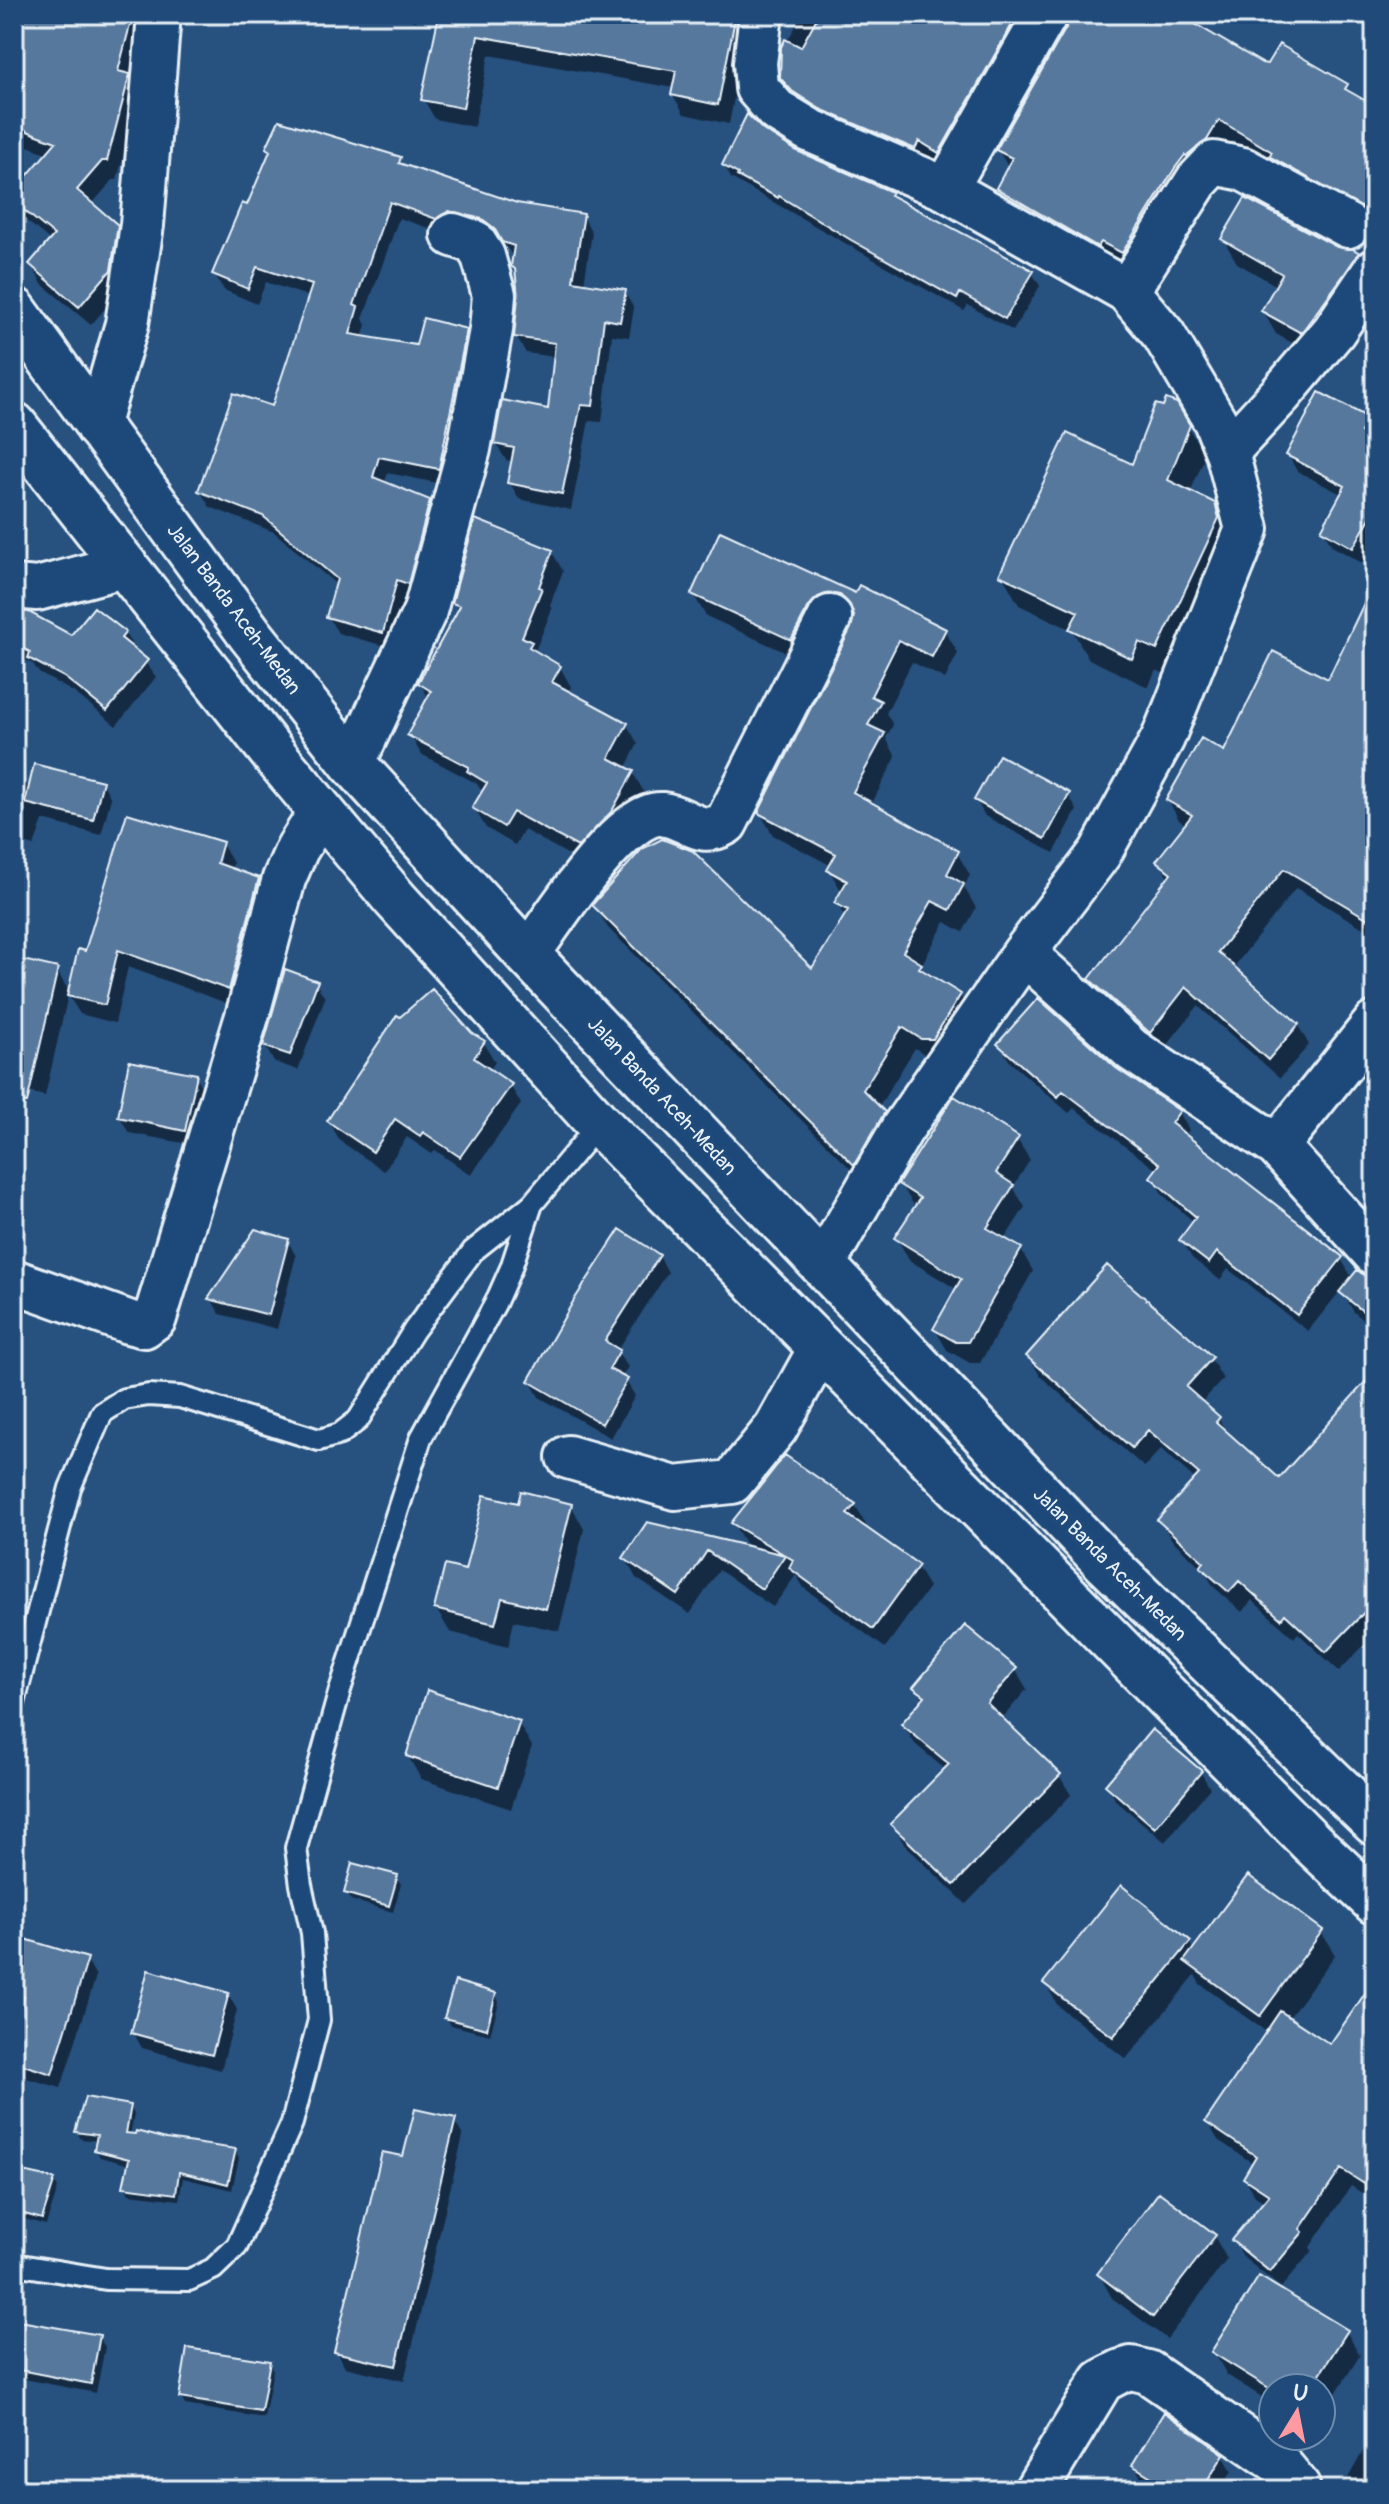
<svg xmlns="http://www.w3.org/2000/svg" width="1389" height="2504" font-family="Pangolin,sans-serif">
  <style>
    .shadow { fill: #0007; fill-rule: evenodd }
    .building { fill: #57789d; stroke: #e8f1f8; stroke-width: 2 }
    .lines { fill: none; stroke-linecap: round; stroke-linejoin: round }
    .service-casing { stroke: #e8f1f8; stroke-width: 26 }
    .minor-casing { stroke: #e8f1f8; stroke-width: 48 }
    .trunk-casing { stroke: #e8f1f8; stroke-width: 50 }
    .service { stroke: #1f4a7a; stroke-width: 20 }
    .minor { stroke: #1f4a7a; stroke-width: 42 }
    .trunk { stroke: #1f4a7a; stroke-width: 44 }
    .labels { text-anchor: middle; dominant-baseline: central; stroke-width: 8; stroke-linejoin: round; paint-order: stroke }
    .street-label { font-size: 20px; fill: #e8f1f8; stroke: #1f4a7a }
  </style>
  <rect width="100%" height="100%" fill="#27517f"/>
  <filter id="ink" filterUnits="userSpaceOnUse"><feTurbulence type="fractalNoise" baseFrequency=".0125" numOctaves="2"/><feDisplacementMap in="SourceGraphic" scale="16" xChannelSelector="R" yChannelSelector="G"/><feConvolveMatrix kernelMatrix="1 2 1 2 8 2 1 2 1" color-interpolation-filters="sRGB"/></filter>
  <g filter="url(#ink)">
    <path class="shadow" d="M14,14H145L131,79L140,95L117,180H113L91,205L116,226L128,246L121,290L91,325L42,284L31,264L51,241L22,217L14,203V194L49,154L14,141Z
      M407,14H420L416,21L409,19Z
      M441,14H750L729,124L684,114L673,95L674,88L489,55L474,127L435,119L424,100Z
      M803,14H1051L952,174L927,171L796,101L782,78L783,48Z
      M1069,14H1177L1261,65L1375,108V229L1285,178L1279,169L1232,141L1219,163L1135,274L1012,210L999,188L1009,168L998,150L1069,27L1072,15Z
      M762,132L796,152L890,193L894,199L1032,273L1040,286L1013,331L968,305L964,311L731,178L724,165Z
      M268,148L399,159L404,167L517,205L583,216L592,233L584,284L624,292L634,308L629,337L612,335L602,422L589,421L571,510L519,499L510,483L514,462L506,460L496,444L549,411L556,357L526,353L516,337L520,297L517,273L513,265L514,258L505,245L493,235L446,234L399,218L363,319L366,325L362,338L417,348L465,331L475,347L447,485L388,473L384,484L429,502L438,518L416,599L406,595L392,648L338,633L328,617L337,585L274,532L210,507L200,491L273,409L310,297L266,282L257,304L224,290L214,274L248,208L271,154Z
      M1223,239L1336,249L1358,254L1371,277L1314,355L1276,334L1263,311L1277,286L1237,263Z
      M1320,394L1375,423V556L1368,552L1362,563L1332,546L1323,530L1343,495L1297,471L1288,455Z
      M1175,405L1205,456L1190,493L1214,504L1231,534L1174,678L1156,670L1148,687L1089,659L1072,630L1019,605L1002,575L1133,466Z
      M721,534L856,596L945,631L958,653L945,679L912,662L886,713L893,725L886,738L896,757L871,805L957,853L970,875L964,887L976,908L963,932L945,922L921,966L925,974L960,995L973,1018L935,1061L915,1048L878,1108L896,1136L867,1185L608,928L595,906L812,972L845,918L837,903L842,892L829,870L832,866L773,835L760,813L853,628L856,618L842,615L804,661L706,616L693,594Z
      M552,552L563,571L550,605L552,609L535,651L560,667L571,687L568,693L627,725L638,744L625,769L633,773L644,792L623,831L589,866L524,830L515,845L486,828L474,808L484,793L476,783L421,754L410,735L429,699L420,683L459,611L454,602Z
      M14,612L72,637L124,633L156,677L116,726L75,693L39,673L33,664L14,654Z
      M1375,625V935L1296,888L1233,968L1298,1025L1309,1045L1280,1078L1198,1006L1162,1051L1103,999L1091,979L1169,879L1159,861L1187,825L1179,820L1168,800L1225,754L1329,681Z
      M14,781L31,787L102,782L111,798L101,835L43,820L34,846L15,840L14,843Z
      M1068,795L1077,810L1054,853L985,816L976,800Z
      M222,844L233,863L231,870L258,880L269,899L240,1008L128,967L115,1023L80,1014L68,995L45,1096L14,1089V949L22,962L56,970L70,993L87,953ZM217,856H221L216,873Z
      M316,983L325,998L298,1070L274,1062L265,1046Z
      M471,1034L484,1043L495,1062L489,1071L510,1085L521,1104L471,1175L435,1150L432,1154L407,1137L384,1171L340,1141L329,1121Z
      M999,1044L1115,1069L1179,1112L1189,1130L1184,1137L1341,1259L1353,1279L1358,1273L1375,1281V1330L1354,1312L1341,1290L1308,1331L1228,1269L1220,1280L1192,1258L1181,1240L1194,1222L1163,1195L1152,1177L1158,1171L1074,1108L1069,1113L1010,1062Z
      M195,1076L204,1092L194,1145L129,1133L120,1117Z
      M1017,1139L1030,1160L1013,1187L1025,1207L1004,1240L1021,1250L1033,1271L980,1363H970L947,1350L935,1329L958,1290L909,1260L897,1238L916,1208L900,1184Z
      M287,1240L296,1256L277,1329L220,1314L211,1299Z
      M659,1256L668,1272L617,1351L628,1367L621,1378L626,1381L635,1396L611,1438L539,1397L530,1381Z
      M1029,1356L1211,1359L1223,1379L1201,1403L1218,1418L1229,1436L1279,1481L1375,1374V1634L1339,1671L1298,1633L1294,1638L1252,1600L1242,1612L1214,1587L1203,1569L1172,1540L1160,1520L1196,1480L1161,1449L1144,1467L1040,1376Z
      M571,1505L584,1529L559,1631L514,1621L508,1647L450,1632L436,1609L519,1506Z
      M855,1505L866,1525L863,1528L917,1567L929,1587L885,1648L804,1588L796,1575L773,1607L719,1570L690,1614L636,1578L625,1558L648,1524L754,1549L745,1543L733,1523Z
      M1015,1669L1027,1689L1001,1720L1059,1775L1071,1795L966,1904L904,1844L893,1824L946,1770L915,1744L903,1724L924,1701L916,1687Z
      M518,1723L532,1746L511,1809L421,1779L408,1756Z
      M1152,1732L1201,1773L1210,1788L1165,1842L1116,1801L1107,1785Z
      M396,1877L401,1884L393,1912L351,1900L346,1893Z
      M1321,1932L1335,1955L1288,2019L1330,2047L1375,1982V2201L1351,2186L1310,2247L1312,2251L1279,2290L1281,2288L1244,2258L1234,2240L1265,2202L1255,2196L1245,2179L1254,2164L1218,2140L1207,2122L1268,2033L1200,1984L1195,1975L1126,2059L1058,2006L1045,1983L1189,1942L1194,1951Z
      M87,1960L96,1976L61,2088L16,2075L14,2036L22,2008L14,1996V1984Z
      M228,1994L237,2010L221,2070L142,2048L133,2032Z
      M495,1994L499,2002L490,2035L451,2025L446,2018Z
      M130,2107L134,2114L130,2136L235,2150L239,2158L232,2190L183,2178L179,2200L129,2194L125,2186L130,2165L100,2157L96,2150L98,2141L81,2139L77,2132Z
      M454,2120L463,2136L404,2381L345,2367L337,2351L405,2158Z
      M14,2173L54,2181L58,2188L46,2225L14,2216Z
      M1214,2236L1227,2259L1167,2339L1112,2298L1099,2274Z
      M14,2306L17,2307L23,2317L22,2324L99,2337L105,2347L96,2393L14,2377Z
      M1346,2331L1360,2355L1321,2417V2388H1273V2404L1227,2375L1214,2352Z
      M269,2363L273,2370L264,2418L185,2405L181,2398Z
      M1375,2430V2490H1340L1348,2478Z
      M1223,2455L1232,2471L1220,2490H1158L1143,2481L1134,2465Z"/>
    <path class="building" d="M14,14H133L118,71L130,74L107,161H102L77,190L118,225L111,270L79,307L29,264L54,235L14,202V191L56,142L14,126Z
      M439,14H736L718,105L671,95L676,71L478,36L463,108L421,100Z
      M819,14H1018L939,153L919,141L915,149L820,109L792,91L780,78L781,47L785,39L801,47Z
      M1070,14H1178L1262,63L1267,64L1279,44L1348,84L1345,89L1375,106V189L1364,209L1269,156L1272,152L1219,120L1207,140L1187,156L1185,155L1175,168L1122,253L1101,242L1098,247L996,188L1012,158L996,150L1067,26Z
      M747,114L763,130L797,151L892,192L890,195L1034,271L1005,319L960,293L957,299L851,240L779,196L778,198L737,176L738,174L722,165Z
      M279,120L401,157L399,163L517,203L584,214L573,281L626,290L620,322L604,319L593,406L581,405L562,494L507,483L514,448L494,444L502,400L548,409L555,343L514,337L518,297L515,269L511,266L514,246L502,242L494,228L482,219L449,211L436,219L390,202L354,305L358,307L350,334L416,345L423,318L467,329L439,469L379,457L373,477L430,500L408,584L397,580L383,633L326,617L337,579L263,516L198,491L233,393L272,406L312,285L257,267L248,289L212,274L242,203L247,205L270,151L266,148Z
      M1245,198L1337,247L1353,249L1360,253L1301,333L1261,311L1282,274L1221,239Z
      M1319,392L1369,418L1361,432L1371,438L1375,431V509L1353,548L1321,530L1345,486L1286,455Z
      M1166,399L1177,403L1190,425L1168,480L1215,503L1219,518L1157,650L1139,642L1132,659L1069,629L1078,612L999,575L1067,433L1132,464L1155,404L1163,406Z
      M475,519L553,550L539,587L542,588L522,637L532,642L529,647L561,666L552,682L628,723L609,758L634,771L612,811L578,847L513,812L504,827L472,808L487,783L467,771L469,767L407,735L431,691L418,683L460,606L452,603Z
      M720,531L855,593L859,585L946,629L932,657L899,640L871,696L881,701L868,725L885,733L853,792L959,851L947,874L964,884L950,910L932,901L903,952L922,964L919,968L961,994L933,1039H921L902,1027L863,1090L885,1112L854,1165L592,905L642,849L662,839L693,851L812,968L848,910L834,903L847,881L827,870L836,854L758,813L851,628L854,616L850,605L840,595L828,593L818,597L809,606L791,640L691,594Z
      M1375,580V923L1284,869L1218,952L1299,1024L1268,1060L1186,987L1150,1033L1089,979L1171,873L1156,861L1192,815L1166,800L1201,738L1224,751L1273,651L1328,679Z
      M94,607L126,632L121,638L148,660L107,711L64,677L28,658L30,652L14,644V611L29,612L71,635Z
      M999,755L1070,793L1045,839L974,800Z
      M34,764L103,781L93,820L25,803Z
      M127,813L223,842L217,863L259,878L229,990L118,950L105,1005L67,996L78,949L85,951Z
      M14,958L58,968L27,1103L14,1102Z
      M285,969L318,981L290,1055L263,1046Z
      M432,989L472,1033L485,1041L474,1058L512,1084L460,1157L423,1132L420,1136L395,1119L373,1152L327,1121L397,1015L400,1017Z
      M1038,998L1116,1068L1180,1111L1171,1123L1343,1257L1297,1315L1217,1252L1209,1263L1179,1240L1196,1217L1150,1177L1160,1164L1063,1091L1058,1097L997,1044Z
      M129,1061L197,1074L185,1131L118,1117Z
      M954,1096L1019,1137L996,1173L1014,1185L987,1228L1022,1248L968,1342H956L933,1329L961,1279L894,1238L920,1198L898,1184Z
      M255,1229L289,1239L269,1315L208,1299Z
      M620,1229L660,1255L605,1341L620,1350L609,1369L628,1379L602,1424L528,1381L574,1300Z
      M1107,1265L1213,1357L1186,1387L1220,1417L1216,1422L1279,1478L1375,1371V1601L1326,1652L1285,1614L1281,1619L1239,1581L1229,1592L1200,1567L1204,1562L1157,1520L1199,1474L1148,1430L1132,1448L1026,1356Z
      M1357,1270L1367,1277H1375V1321L1339,1292Z
      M785,1455L856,1504L847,1514L919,1565L873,1629L789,1568L793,1560L731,1523Z
      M521,1491L572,1504L546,1609L502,1598L495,1624L434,1609L445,1565L465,1570L484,1495L518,1503Z
      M647,1522L681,1530L785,1555L762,1589L707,1551L678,1595L623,1558Z
      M965,1625L1017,1668L987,1703L1061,1774L954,1885L890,1824L949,1764L901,1724L925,1696L913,1687Z
      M427,1690L520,1721L498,1787L406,1756Z
      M1152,1729L1202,1771L1155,1828L1105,1785Z
      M352,1863L398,1875L389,1906L344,1893Z
      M1248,1875L1323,1930L1260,2016L1184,1961Z
      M1121,1885L1191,1941L1113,2037L1043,1983Z
      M25,1939L88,1958L52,2074L14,2062V2029L24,1997L14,1994V1977Z
      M148,1970L229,1993L212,2055L131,2033Z
      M1375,1979V2191L1341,2169L1300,2229L1303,2232L1270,2272L1231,2240L1269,2195L1243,2178L1256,2156L1205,2122L1280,2011L1330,2044Z
      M455,1981L496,1993L487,2029L444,2018Z
      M85,2097L131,2105L126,2133L135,2134L136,2131L166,2139L236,2149L228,2184L179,2172L176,2194L123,2187L129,2159L94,2150L97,2135L75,2132Z
      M415,2109L456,2118L396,2366L334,2352L382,2152L403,2156Z
      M14,2170L55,2179L42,2219L14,2211Z
      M1159,2192L1216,2235L1153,2317L1097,2274Z
      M1259,2276L1348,2330L1311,2388H1269L1211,2352Z
      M14,2320L100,2335L91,2384L14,2369Z
      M187,2348L270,2361L261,2411L179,2398Z
      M1164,2412L1224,2454L1202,2490H1172L1132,2465Z"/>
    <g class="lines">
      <defs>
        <path id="service" d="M14,1703L70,1488L102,1413L124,1399L149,1395L180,1397L319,1440L340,1434L358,1420L414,1330L473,1251L532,1204L599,1124
          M14,2264L106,2279L189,2280L213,2269L237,2246L292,2123L319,2020L312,1933L301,1885L296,1848L340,1690L421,1438L495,1304L511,1268L532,1204"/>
        <path id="minor" d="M761,14L755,63L757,88L776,110L809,130L946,189L1127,291L1164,335L1215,421L1227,452L1247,529L1163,738L1100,853L1024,953L902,1129L823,1265
          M946,189L1046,14
          M1127,291L1197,181L1214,163L1243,169L1348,226
          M97,427L127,324L142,225L159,14
          M1227,452L1280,395L1334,331L1375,270
          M14,587L37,589L123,566
          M353,764L425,611L469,449L491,330L494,295L483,256L474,242L453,235
          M1024,953L1132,1050L1277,1146L1375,1254
          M528,955C550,924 622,810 662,814C688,817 699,839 726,823L830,617
          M1277,1146L1375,1023
          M14,1281L128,1322L144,1326L155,1318L248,1013L284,879L297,849L321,811
          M568,1457L675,1488L732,1482L776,1428L821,1347
          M1036,2490L1102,2381L1121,2371L1131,2368L1148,2372L1278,2462L1298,2486V2490"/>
        <path id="trunk" d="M14,310L250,634L353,764L528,955L1107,1564L1375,1823
          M14,425L275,756L395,899L599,1124L1312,1843L1375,1902"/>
      </defs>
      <use href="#service" class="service-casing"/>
      <use href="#minor" class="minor-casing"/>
      <use href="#trunk" class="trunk-casing"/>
      <use href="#service" class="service"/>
      <use href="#minor" class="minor"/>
      <use href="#trunk" class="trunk"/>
    </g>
  </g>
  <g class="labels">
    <g class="street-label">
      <text transform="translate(234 609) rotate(53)">Jalan Banda Aceh-Medan</text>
      <text transform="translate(662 1096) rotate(47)">Jalan Banda Aceh-Medan</text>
      <text transform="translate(1110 1564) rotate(45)">Jalan Banda Aceh-Medan</text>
    </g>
  </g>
  <rect width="1389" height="2504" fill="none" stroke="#1f4a7a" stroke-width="48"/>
  <rect x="24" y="24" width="1341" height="2456" fill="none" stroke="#e8f1f8" stroke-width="3" filter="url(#ink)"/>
  <g transform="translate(1297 2412) rotate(10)"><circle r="38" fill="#1f4a7a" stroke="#6f8dac" stroke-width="2"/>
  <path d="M0-6L14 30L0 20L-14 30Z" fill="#ff9aa2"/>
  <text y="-12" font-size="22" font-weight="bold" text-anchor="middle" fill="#e8f1f8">U</text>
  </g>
</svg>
